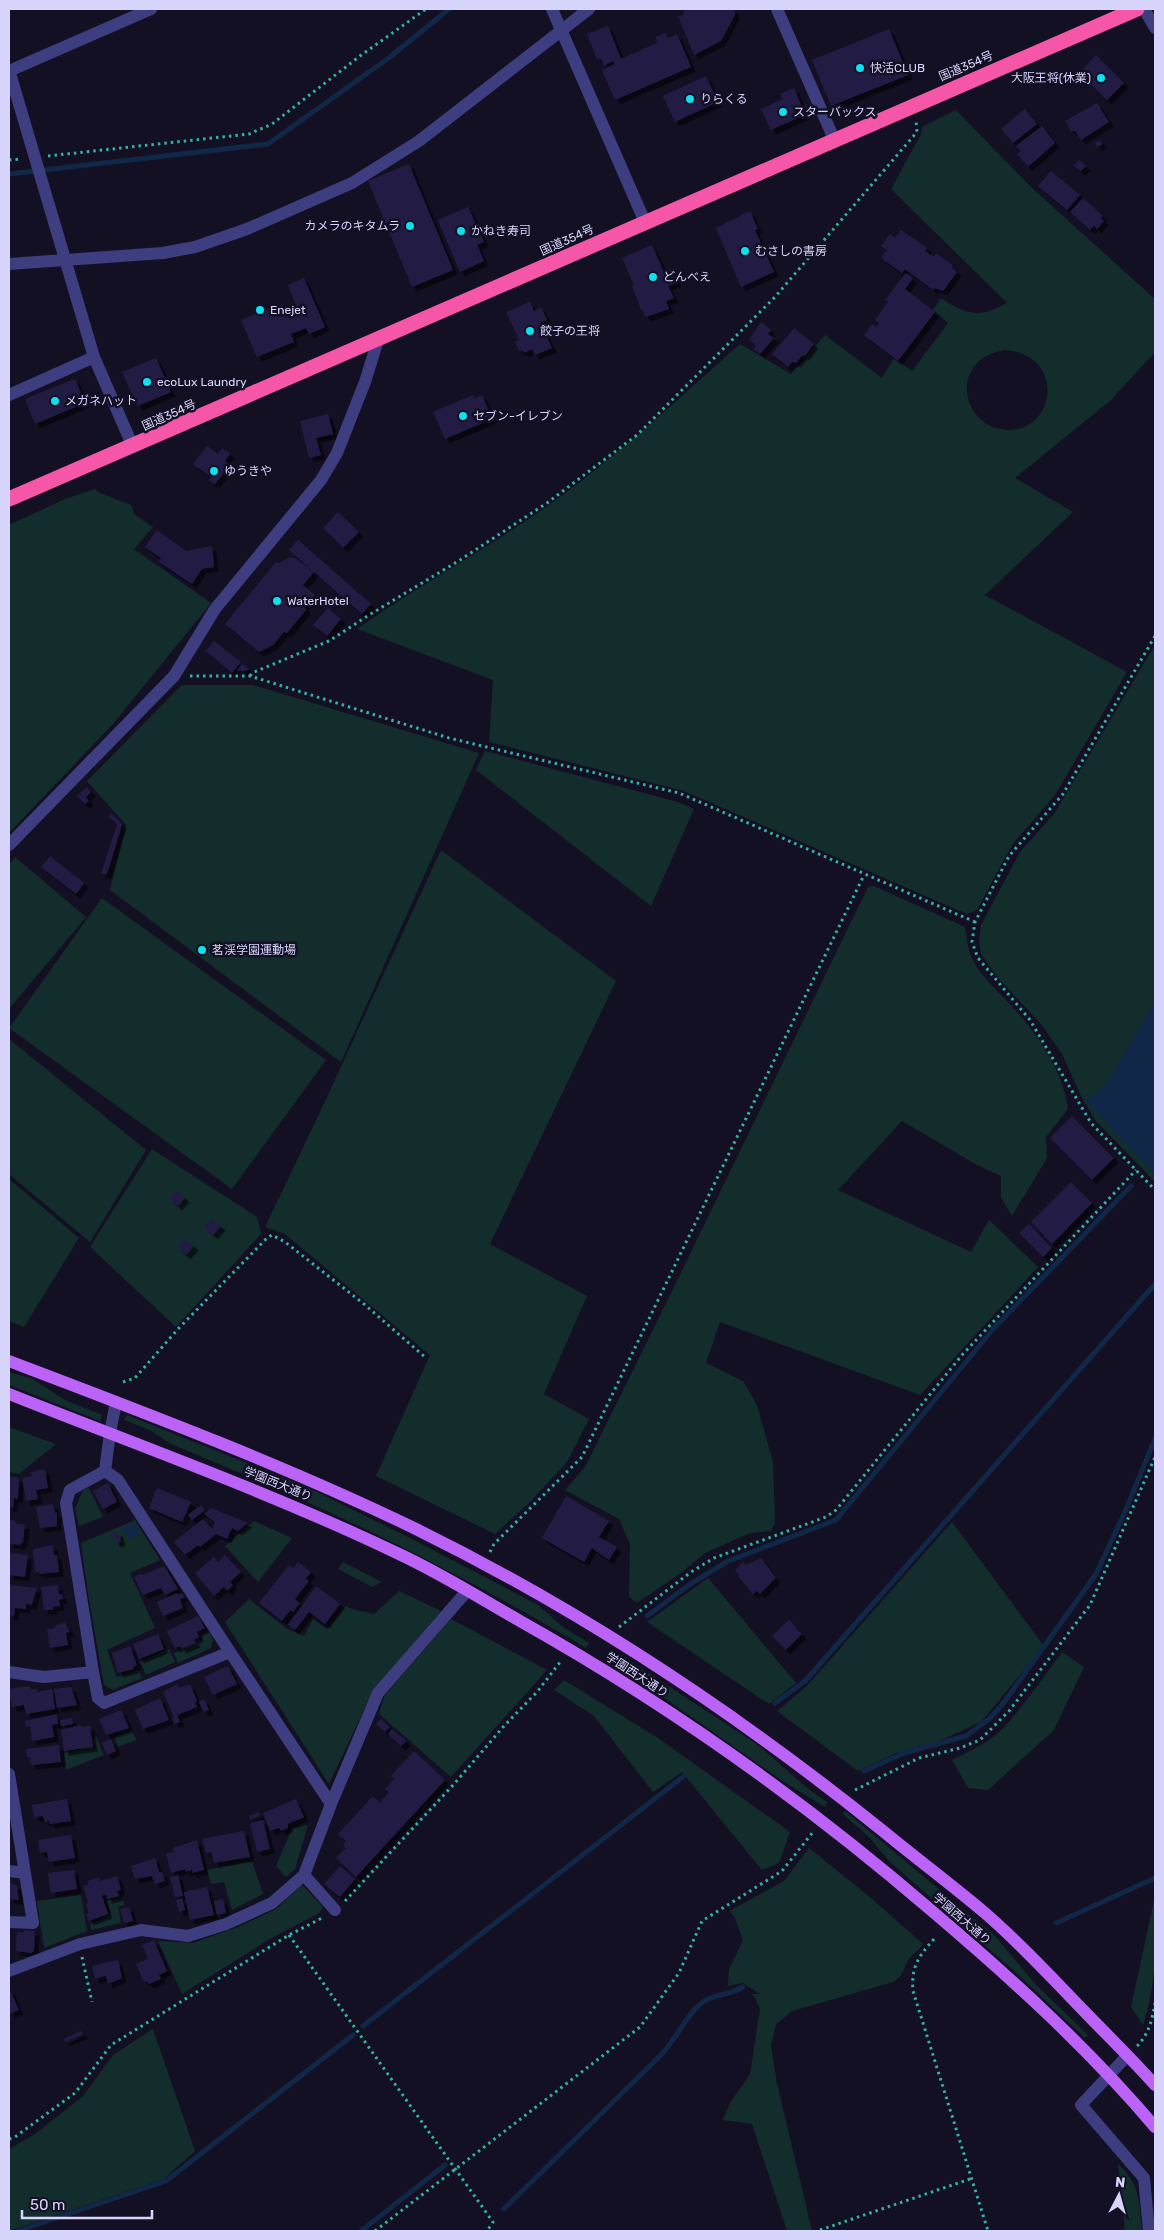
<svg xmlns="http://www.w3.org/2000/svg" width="1164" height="2240" font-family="Rubik,'Noto Sans JP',sans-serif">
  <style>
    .green { fill: #132d2c; fill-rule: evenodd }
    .water { fill: #112747 }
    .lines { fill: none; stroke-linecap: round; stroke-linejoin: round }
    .stream { stroke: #112747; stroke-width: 5 }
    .building { fill: #231d44; filter: url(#shadow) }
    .path { stroke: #35b0a5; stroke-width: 3; stroke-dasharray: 2.5 4; stroke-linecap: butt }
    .minor { stroke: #3e3d80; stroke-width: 12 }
    .major { stroke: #bb62f7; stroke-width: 12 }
    .highway { stroke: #f656a8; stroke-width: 15 }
    .poi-dot { fill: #0ce1f1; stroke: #131024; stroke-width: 2 }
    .labels { text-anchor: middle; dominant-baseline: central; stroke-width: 5; stroke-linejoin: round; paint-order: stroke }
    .street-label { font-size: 12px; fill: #d8d5fd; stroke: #131024 }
    .poi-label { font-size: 12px; fill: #d8d5fd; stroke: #131024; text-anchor: start }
  </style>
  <defs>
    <filter id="shadow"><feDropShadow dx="4.5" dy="4.5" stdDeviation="0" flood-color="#0009"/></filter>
  </defs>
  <rect width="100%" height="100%" fill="#131024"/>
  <path class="green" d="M956,110L1032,188L1155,299V352L1111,400L1015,478L1073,512L985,595L1127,672L1055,795L1012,845L977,910L967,914L684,791L489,742L493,680L357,629C425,581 498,543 564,494C627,448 682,395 740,344L791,374L825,335L882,378L894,358L912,371L948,323L933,310L941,298C967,315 978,319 1007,303L891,189L921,134L922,127ZM1004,350C1066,353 1057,432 1007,430C996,429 987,426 979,418C970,409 966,397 967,384C970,364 986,353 1004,350Z
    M95,489L100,493L131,505L135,515L153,527L134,549L211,603L113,724L9,833V525L65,499Z
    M1155,645V1182L1095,1120L1082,1098L1062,1054L1041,1024L999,979L981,954L979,941L981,925L1020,852L1054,814Z
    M182,685H253L479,753L341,1062L110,890L126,825L87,781Z
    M485,751L678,802L694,809L651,906L476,770Z
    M441,850L616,981L490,1244L587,1296L544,1394L589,1419L567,1462L531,1501L495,1534L376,1476L430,1355L285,1234L265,1227L321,1110Z
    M15,857L86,917L9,1009V865Z
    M874,886L965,927C967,938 968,954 975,964C983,978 997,990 1008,1002C1035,1031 1063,1068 1068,1109L1046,1137L1047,1158L1012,1216L1001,1198V1176L977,1165L902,1121L838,1190L971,1252L989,1220L1038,1267L920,1395L720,1322L706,1363L743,1381L757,1405L773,1462L775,1523L771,1531L750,1533L705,1553L678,1575L637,1603L629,1597L630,1544L619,1519L565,1490L585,1467C681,1275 774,1080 868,887Z
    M102,898L326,1060L232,1189L9,1028Z
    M9,1039L146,1150L90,1242L9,1174Z
    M152,1149L257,1217L261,1234L176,1327L90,1247Z
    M9,1179L79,1238L24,1327L9,1321Z
    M9,1372L31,1378L65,1400L102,1415L100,1421L9,1385Z
    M127,1415L309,1488L410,1538L538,1605L563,1627L589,1643L586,1648C524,1611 460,1576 396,1544C322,1507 245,1475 169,1443L152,1431L124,1420Z
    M9,1427L56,1444L19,1474L9,1472Z
    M89,1488L103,1517L79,1526L75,1509L83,1490Z
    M135,1520L160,1560L130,1573L155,1628L107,1650L117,1677L138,1670L142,1678L113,1690L104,1685L88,1594L81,1543Z
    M254,1521L292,1538L258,1582L225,1546Z
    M952,1522L1044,1646L981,1722L935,1743L896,1753L858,1771L777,1711L806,1687Z
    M343,1562L382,1582L372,1587L338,1569Z
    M708,1578L796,1683L769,1704L647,1622Z
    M399,1591L441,1611L374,1689L329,1784L225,1622L249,1599L286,1628L304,1636L313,1619L327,1629L346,1606L352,1609L374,1614Z
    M451,1619L547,1670L451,1777L379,1714L384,1696Z
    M209,1631L213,1640L211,1648L178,1663L174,1653L203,1639L201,1635Z
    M169,1649L175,1662L146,1675L140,1662Z
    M614,1650L755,1743C780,1762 801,1786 827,1802L825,1807L784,1782L663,1697L640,1673L611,1652Z
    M1062,1652L1084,1667L1054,1730L988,1790L968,1788L952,1760C968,1752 986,1744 999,1732C1023,1708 1042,1679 1062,1652Z
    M564,1680L658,1738L790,1832L779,1863L762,1870L682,1772L653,1792L594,1716L554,1690Z
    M132,1730L136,1740L118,1747L114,1737Z
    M96,1736L104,1755L66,1770L64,1753L94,1747L93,1738Z
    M845,1811L994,1935L1037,1986L1088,2035L1085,2038L1013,1970L889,1861L870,1838L843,1814Z
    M308,1825L295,1869L286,1877L276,1866L292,1829Z
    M809,1848L871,1898L923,1944C918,1952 913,1953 909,1959C903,1968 904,1976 893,1982L792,2011L776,2024L771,2045L776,2079L812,2231H787L752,2124L723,2120L730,2103L750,2074L760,2009L753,1994H760L743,1983L728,1986L729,1969L743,1940L734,1916L729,1911L784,1881Z
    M252,1861L263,1894L232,1910L224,1882L211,1884L207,1870Z
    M302,1885L323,1907L319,1913L270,1939L182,1994L158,1941L193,1943L238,1927L276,1909Z
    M81,1895L87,1931L44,1948L37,1901Z
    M1155,1896C1155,1942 1158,1980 1143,2025L1131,2007Z
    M122,1897L125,1905L118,1907L121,1923L91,1930L90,1924L108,1917L111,1913L107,1901Z
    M153,2029L195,2151L164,2179L9,2231V2149L35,2134L83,2096L113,2055Z
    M1118,2164C1141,2184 1139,2203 1142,2231H1125Z"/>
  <path class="water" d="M1155,1000V1175L1087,1101L1106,1085Z
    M134,1522L140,1534L129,1540L123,1528Z"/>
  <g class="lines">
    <path class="stream" d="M9,174L268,144L390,57L449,9
      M647,1616L689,1585L728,1561L836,1520L993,1329L1131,1186
      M775,1703L805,1681L1155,1284
      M864,1771L904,1753L966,1736L989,1719L1002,1705L1096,1574L1124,1514L1155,1439
      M1056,1923L1155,1878
      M363,2026L684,1776
      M504,2209L662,2054C675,2040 689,2011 703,2002C715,1994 730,1995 743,1987
      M18,2231L166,2181L353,2035
      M361,2231L445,2165"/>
  </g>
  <path class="building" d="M688,9H734L735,15L721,41L694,55L678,16L684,15L683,12Z
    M608,26L621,59L657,43L656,37L665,33L668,38L677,34L691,67L615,100L602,70L615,64L613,61L604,66L601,59H597L587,34Z
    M889,29L908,75L831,106L812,60Z
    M1096,55L1124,83L1107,100L1079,73Z
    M706,76L718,102L675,122L663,96Z
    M794,88L805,115L771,130L761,109L783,99L780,94Z
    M1097,103L1109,122L1081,140L1075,131H1071L1065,121Z
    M1025,109L1037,124L1013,143L1001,129Z
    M1042,126L1055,143L1028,167L1017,154L1021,151L1016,146Z
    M1100,140L1102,144L1097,147L1095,143Z
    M1079,160L1086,166L1081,171L1074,166Z
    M409,164L453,270L412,287L368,181Z
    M1051,171L1080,195L1067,210L1038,186Z
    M1083,198L1103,216L1101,218L1104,221L1097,229L1094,226L1090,230L1070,212Z
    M468,207L484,242L477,245L484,261L460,272L438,220Z
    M750,211L758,229L755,230L774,272L741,287L716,228Z
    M901,230L927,248L925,251L934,257L936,253L953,266L952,267L957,272L943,291L935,288L933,290L905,269L902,273L881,258L887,250L881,246L890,234L895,238Z
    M652,245L664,272L671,269L677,283L668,286L674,298L666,301L669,309L646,317L641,309L632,286L634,285L622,258Z
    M906,273L913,278L905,289L935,312L898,361L864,335L872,324L876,327L879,323L875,320L888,302L885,300Z
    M304,278L325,327L309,334L306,328L291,334L294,342L257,357L241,320L278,305L281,312L296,305L288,285Z
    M530,302L534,311L541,307L547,320L540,323L552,348L535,355L532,349L524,353L522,350L519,351L515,342L519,340L506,312Z
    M761,322L771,330L768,334L774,338L760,354L754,349L756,346L749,340Z
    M794,328L814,344L805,356L803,355L796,363L792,362L788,367L772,354Z
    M156,358L171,392L138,406L122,372Z
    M75,379L85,403L35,424L25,399Z
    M473,395L474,399L482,395L492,419L445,439L433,412Z
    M328,414L333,434L316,438L321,455L309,458L300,421Z
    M207,446L218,454L222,448L230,454L225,461L230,465L215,484L209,480L211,477L193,464Z
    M338,512L359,532L343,548L323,528Z
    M157,530L186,551L212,546L214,567L202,569L192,584L159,562L161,558L145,547Z
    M298,540L371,604L362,614L289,550Z
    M290,557L297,559L314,572L303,585L315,595L304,606L306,610L287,633L284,632L273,645L259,652L225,624L276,562L279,563Z
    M328,608L341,619L327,636L313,625Z
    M214,641L241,662L232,673L206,651Z
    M242,663L249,669L244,671H237Z
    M87,787L91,792L86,797L89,801L85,804L77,796Z
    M111,813L122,824L107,874H101L117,824L108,816Z
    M50,856L84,883L76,894L41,867Z
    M1072,1116L1114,1158L1092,1180L1050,1138Z
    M1071,1182L1092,1203L1052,1244L1031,1222Z
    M176,1190L185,1198L178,1206L169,1199Z
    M212,1219L221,1226L213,1235L204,1227Z
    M1029,1224L1052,1248L1043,1257L1019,1233Z
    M184,1238L194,1246L186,1255L177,1247Z
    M45,1469L48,1488L36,1490L38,1499L26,1501L22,1478L32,1476L31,1472Z
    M9,1476L19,1478L18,1499L14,1498L13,1507H9Z
    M108,1483L117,1502L103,1509L93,1491Z
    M157,1488L191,1502L182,1522L149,1508Z
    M566,1496L609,1521L599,1537L617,1547L609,1560L592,1548L584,1562L542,1538Z
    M53,1504L55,1513L57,1512V1526L40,1528L36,1507Z
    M201,1505L205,1510L192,1520L188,1515Z
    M211,1508L248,1523L238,1531L232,1528L227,1539L216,1534L200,1547L198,1545L185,1555L174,1542L203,1519L212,1529L215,1522L204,1514Z
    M9,1520L15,1521V1523L25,1525L23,1542L20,1545L9,1544Z
    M118,1532L121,1541L116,1543L112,1534Z
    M53,1545L54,1555H57L59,1572L39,1574V1572H35L33,1549Z
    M9,1553L28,1555L25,1577L9,1575Z
    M225,1555L241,1572L230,1582L233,1585L227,1591L224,1587L214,1596L195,1573L214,1557L218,1562Z
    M761,1558L776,1578L760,1594L757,1591L753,1594L738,1576L739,1575L735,1570L743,1562L746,1565Z
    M298,1562L311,1572L306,1579L309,1581L295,1599L300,1603L293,1612L290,1610L282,1621L259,1603L289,1565L293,1568Z
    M164,1566L178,1589L165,1595L161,1588L143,1595L134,1577L140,1574L143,1575Z
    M9,1585L37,1588L32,1605L26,1604V1609L15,1608L14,1616L9,1615Z
    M58,1585L59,1594H62L63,1599L59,1600L60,1606L53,1607V1610H44L41,1587Z
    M316,1586L340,1604L325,1624L309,1612L295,1630L288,1625Z
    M177,1593L178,1595L181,1593L184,1597L180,1599L183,1608L163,1616L157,1602Z
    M198,1616L205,1628L197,1632L199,1637L194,1640L196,1643L182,1649L180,1646L175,1648L167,1631Z
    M789,1620L802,1634L786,1650L772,1636Z
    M65,1623L70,1632L66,1633L68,1645L50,1648L47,1629L55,1628L56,1625Z
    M158,1634L164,1649L139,1659L133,1644Z
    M130,1646L137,1665L133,1667L134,1669L118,1673L112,1653Z
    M228,1666L237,1684L213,1695L204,1677Z
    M177,1684L179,1688L190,1684L197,1701L195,1702L197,1707L177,1715L180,1722L174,1724L172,1718L174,1717L163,1692Z
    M30,1686L31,1689H37V1692L52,1689L55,1709L26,1714L24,1705L12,1707L9,1689Z
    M71,1687L77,1705L57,1708L54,1689Z
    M160,1698L169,1720L143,1729L135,1710Z
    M204,1699L209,1710L204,1712L199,1702Z
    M121,1710L129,1728L106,1735L99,1719Z
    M57,1714L58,1724L52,1725L54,1737L32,1741L30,1726L26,1727L25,1721Z
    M72,1718L73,1724L61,1726L60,1720Z
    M381,1719L390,1727L385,1732L376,1724Z
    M80,1725L81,1727L90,1726L93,1747L64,1751L61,1730Z
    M392,1729L406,1741L401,1746L388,1734Z
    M111,1739L116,1751L107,1755L102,1743Z
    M59,1745L61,1762L31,1765L30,1757H27L26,1749Z
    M414,1751L445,1780L356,1877L336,1858L346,1848L343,1845L346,1841L338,1834L373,1796L380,1803L389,1792L385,1789L394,1779L391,1776Z
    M67,1799L71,1821L50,1824L49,1821L45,1822L43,1816L34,1817L32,1805Z
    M296,1799L304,1817L288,1824V1828L281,1831L279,1828L270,1831L263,1813Z
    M259,1812L260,1816L250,1819L249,1816Z
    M263,1820L270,1849L257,1852L250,1823Z
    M244,1831L250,1857L214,1863L211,1852L206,1853L202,1839Z
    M71,1835L75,1858L49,1862L47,1852L40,1853L38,1840Z
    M197,1840L204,1870L192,1873V1870L186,1872L185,1869L171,1873L166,1854L174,1852L173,1848Z
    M155,1858L159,1872H162L165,1881L155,1884L152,1876L135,1879L131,1866Z
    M340,1866L355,1879L340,1897L324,1884Z
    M74,1870L77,1889L51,1893L48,1873Z
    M178,1875L183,1896L175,1897L170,1877Z
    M117,1876L121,1890L117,1891L119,1896L107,1899L106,1894L102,1896L108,1914L89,1921L86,1914L89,1913L86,1904L88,1903L83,1886L88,1885V1881L99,1877L100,1881Z
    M9,1882L17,1886L19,1900L9,1899Z
    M207,1887L214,1915L190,1920L184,1892Z
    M182,1898L185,1910L179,1912L176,1900Z
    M223,1899L226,1913L217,1915L214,1901Z
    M129,1907L133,1921L124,1923L120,1909Z
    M24,1930L35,1931L34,1951L31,1953L16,1951L17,1932L23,1933Z
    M154,1940L167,1971L159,1975L161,1979L149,1984L147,1981L144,1982L136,1964L148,1959L142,1945Z
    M118,1960L122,1978L108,1984L106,1976L95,1979L92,1966Z
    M9,1990H10L19,2010L9,2014Z
    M81,2031L83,2034L65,2042L64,2039Z"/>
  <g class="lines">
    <path class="path" d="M48,156L249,134L272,124L360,56L426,9
      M9,160L22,159
      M1155,636L1063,794L1009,856L975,922L972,942L978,958L1030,1020L1091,1123L1155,1190
      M190,676H250L449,738L679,793L975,922
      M250,676L252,673L329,641L369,615L460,560L547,503L637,435L775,297L917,132L916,121
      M123,1382L135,1378L178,1329L267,1238L272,1235L285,1242L364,1304L426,1358
      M490,1552L494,1544L582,1457L864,875
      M619,1627L691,1572L714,1558L826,1517L836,1510L962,1355L1136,1170
      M855,1790L919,1758L960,1748L980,1740L1009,1711L1090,1605L1155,1457
      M345,1901L455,1783L504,1726L537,1692L561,1661
      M289,1935L493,2222L487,2231
      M934,1939C918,1957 911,1967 913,1991L988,2231
      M82,1957L92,2002
      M1137,2046C1149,2034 1152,2020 1155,2003
      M9,2139L15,2137L75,2093L111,2045L289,1935L324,1917
      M820,2230L970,2179
      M375,2231L640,2027L679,1973L702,1921L782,1871L813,1832"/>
    <path class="minor" d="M552,9L645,222
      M777,9L834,139
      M1144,9L1155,28
      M9,70L94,357L133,447
      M9,71L151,9
      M9,264L163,253L195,247L247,229L352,183L419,141L589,9
      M9,395L94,357
      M9,845L174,676L215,609L321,480L337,453L365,382L378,340
      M105,1471L118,1480L230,1652L104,1703L98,1698L93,1672L66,1503L70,1490Z
      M105,1471L110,1433L116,1402
      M230,1652L331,1804
      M9,1672L44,1677L93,1672
      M9,1774L33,1923L9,1922
      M9,1871L25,1873
      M304,1875L335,1910
      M9,1971L80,1944L141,1930L188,1936L226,1924L272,1903L304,1875L331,1804L378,1693L467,1591
      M1127,2056L1081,2105L1144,2178L1149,2231"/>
    <path class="major" d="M9,1361C146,1413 284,1465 416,1529C583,1611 739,1715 883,1831C917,1859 952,1885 985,1913C1020,1943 1052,1978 1083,2010C1107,2035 1132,2059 1155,2085
      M9,1394C140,1446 272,1493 399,1554C440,1573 480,1598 520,1621C668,1704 803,1800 932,1911C1011,1978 1088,2048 1155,2127"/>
    <path class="highway" d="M9,499L1137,9"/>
  </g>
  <g class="poi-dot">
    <circle cx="860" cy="68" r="5"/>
    <circle cx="1101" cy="78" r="5"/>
    <circle cx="690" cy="99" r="5"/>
    <circle cx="783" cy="112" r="5"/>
    <circle cx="410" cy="226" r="5"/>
    <circle cx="461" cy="231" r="5"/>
    <circle cx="745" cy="251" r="5"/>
    <circle cx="653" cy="277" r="5"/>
    <circle cx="260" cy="310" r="5"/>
    <circle cx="530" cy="331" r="5"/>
    <circle cx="147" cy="382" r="5"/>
    <circle cx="55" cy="401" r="5"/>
    <circle cx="463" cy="416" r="5"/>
    <circle cx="214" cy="471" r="5"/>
    <circle cx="277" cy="601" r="5"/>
    <circle cx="202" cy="950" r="5"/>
  </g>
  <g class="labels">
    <g class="street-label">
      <text transform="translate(966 66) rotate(-23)">国道354号</text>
      <text transform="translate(567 240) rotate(-24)">国道354号</text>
      <text transform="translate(169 415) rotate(-24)">国道354号</text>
      <text transform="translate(278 1484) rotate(22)">学園西大通り</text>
      <text transform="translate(637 1675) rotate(33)">学園西大通り</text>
      <text transform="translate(962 1919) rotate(41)">学園西大通り</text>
    </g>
    <g class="poi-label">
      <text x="870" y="68">快活CLUB</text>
      <text x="1091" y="78" text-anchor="end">大阪王将(休業)</text>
      <text x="700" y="99">りらくる</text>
      <text x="793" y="112">スターバックス</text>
      <text x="400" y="226" text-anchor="end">カメラのキタムラ</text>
      <text x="471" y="231">かねき寿司</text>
      <text x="755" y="251">むさしの書房</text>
      <text x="663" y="277">どんべえ</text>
      <text x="270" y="310">Enejet</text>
      <text x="540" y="331">餃子の王将</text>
      <text x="157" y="382">ecoLux Laundry</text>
      <text x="65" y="401">メガネハット</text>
      <text x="473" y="416">セブン-イレブン</text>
      <text x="224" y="471">ゆうきや</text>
      <text x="287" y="601">WaterHotel</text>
      <text x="212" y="950">茗渓学園運動場</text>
    </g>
  </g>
  <rect width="1164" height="2240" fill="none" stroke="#d8d5fd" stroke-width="20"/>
  <g transform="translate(1119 2195) rotate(6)" stroke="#131024" stroke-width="4" paint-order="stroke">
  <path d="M0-4L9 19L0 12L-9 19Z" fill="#d8d5fd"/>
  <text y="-8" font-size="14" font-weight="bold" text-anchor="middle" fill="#d8d5fd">N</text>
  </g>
  <path d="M22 2210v8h130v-8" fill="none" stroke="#d8d5fd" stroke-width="2.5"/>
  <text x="30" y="2210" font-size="15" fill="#d8d5fd" stroke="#131024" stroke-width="4" paint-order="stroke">50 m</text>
</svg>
